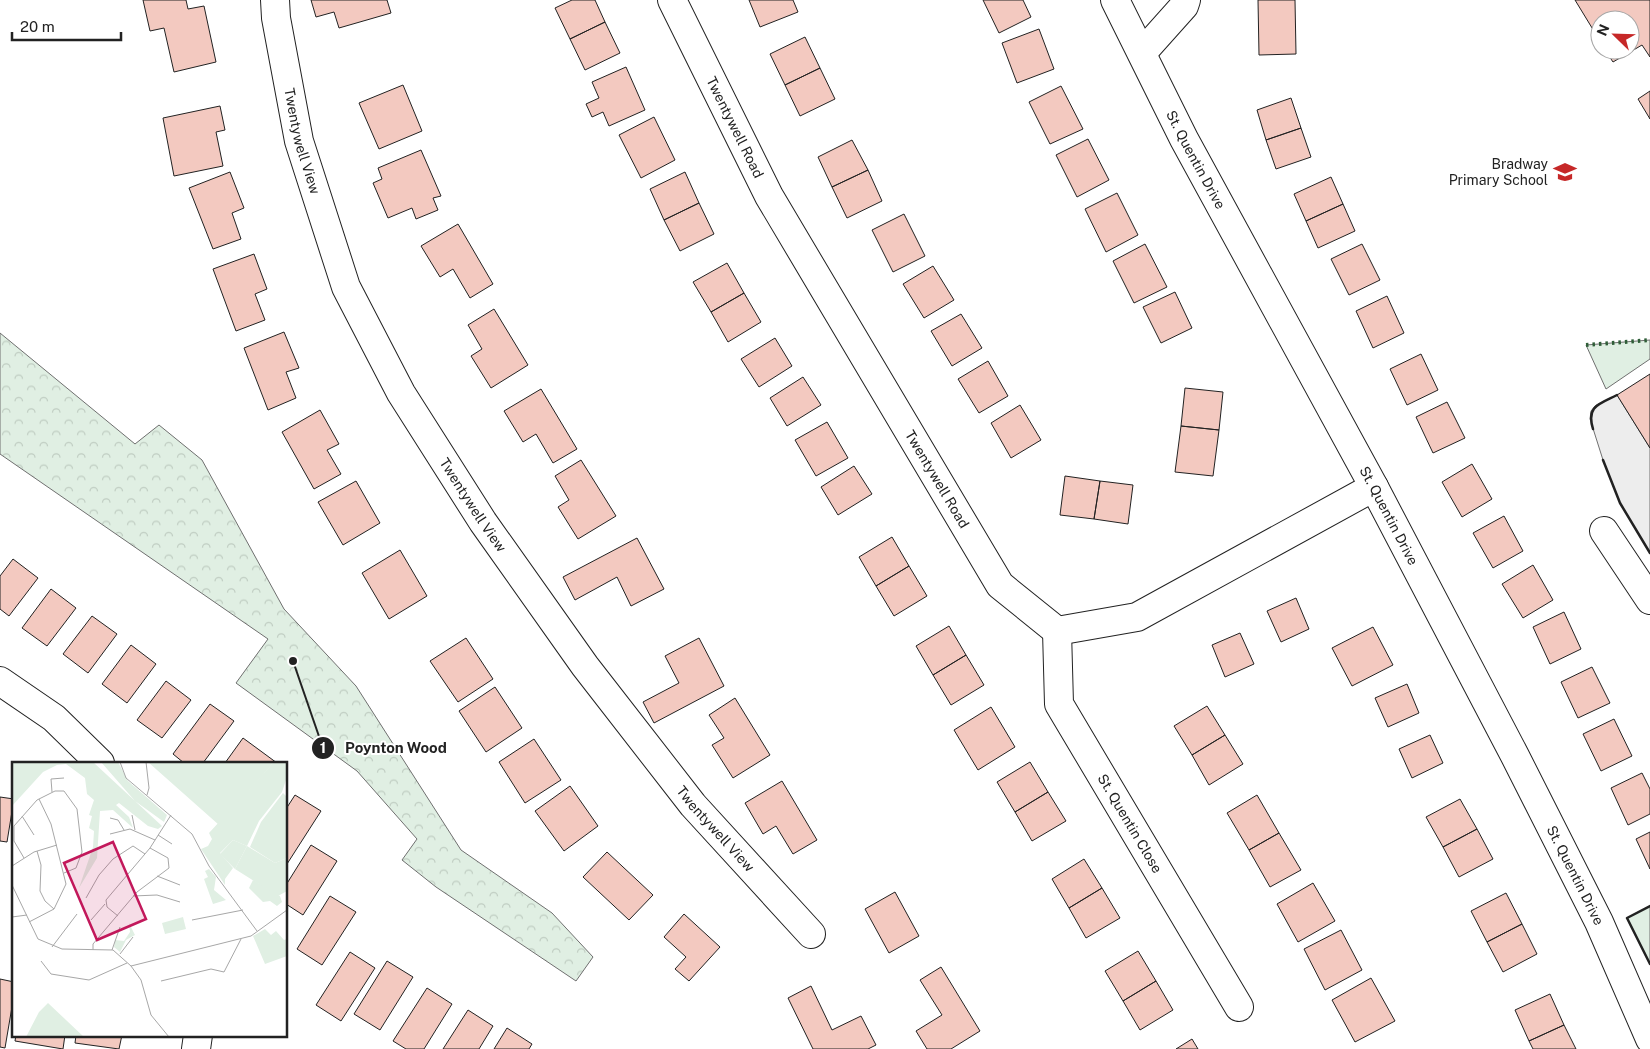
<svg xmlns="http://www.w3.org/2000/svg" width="1650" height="1049" font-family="'Public Sans',sans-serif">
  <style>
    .grass { fill: #e0efe3; stroke: #6f6f6f }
    .forest { fill: url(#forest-crowns); stroke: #6f6f6f }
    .parking { fill: #ededed; stroke: #6f6f6f }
    .building { fill: #f3c9c0; stroke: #222 }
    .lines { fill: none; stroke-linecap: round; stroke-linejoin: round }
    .minor-casing { stroke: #222; stroke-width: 30 }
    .minor { stroke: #fff; stroke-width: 28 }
    .hedge { stroke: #2f5e38; stroke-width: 4; stroke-dasharray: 2.5 4; stroke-linecap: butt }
    .wall { stroke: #222; stroke-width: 2.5 }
    .labels { text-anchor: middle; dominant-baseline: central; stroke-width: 4; stroke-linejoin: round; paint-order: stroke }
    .street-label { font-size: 14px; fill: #222; stroke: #fff }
    .poi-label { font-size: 14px; fill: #222; stroke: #fff; text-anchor: end }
    .inset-road { fill: none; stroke: #a7a7a7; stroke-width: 1 }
    .view { fill: #c2185b; fill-opacity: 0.15; stroke: #c2185b; stroke-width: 2.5 }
    .inset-edge { fill: none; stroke: #222; stroke-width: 2.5 }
    .leader { fill: none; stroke: #222; stroke-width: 2 }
    .callout-dot { fill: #222; stroke: #fff; stroke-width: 2 }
    .mark-label { font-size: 15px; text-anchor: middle; font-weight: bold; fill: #fff }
    .callout-label { font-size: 15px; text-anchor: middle; font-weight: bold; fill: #222; stroke: #fff; stroke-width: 4; stroke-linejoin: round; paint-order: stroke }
  </style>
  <defs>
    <pattern id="forest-crowns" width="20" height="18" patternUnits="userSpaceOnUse" patternTransform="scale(1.25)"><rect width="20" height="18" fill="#e0efe3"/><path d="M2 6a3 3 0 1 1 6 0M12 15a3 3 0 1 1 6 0" fill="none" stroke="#c0cdc2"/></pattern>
  </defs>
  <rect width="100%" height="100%" fill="#fff"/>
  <path class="grass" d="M1650,340V359L1606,389L1586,345Z
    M1650,906V964L1627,918Z"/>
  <path class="forest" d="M0,333L135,444L159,425L202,460L284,609L356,686L461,850L552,913L593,957L576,981L436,887L402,860L417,839L357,771L236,683L268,639L0,454Z"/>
  <path class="parking" d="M1617,395L1650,448V553L1620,503L1603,460L1590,419L1591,411L1596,405Z"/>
  <path class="building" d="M143,0H186L188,9L204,6L216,62L174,72L164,28L150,31Z
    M311,0H387L391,13L339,28L334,12L316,17Z
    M572,0H595L605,22L570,39L555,8Z
    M749,0H793L798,12L760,27Z
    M983,0H1023L1031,17L999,33Z
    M1258,0H1295L1296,54L1259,55Z
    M1575,0H1650V57L1642,45L1613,62L1605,50H1630V20H1600V41Z
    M605,22L620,53L585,70L570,39Z
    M1039,29L1054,69L1017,83L1002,43Z
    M805,37L820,68L785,85L770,54Z
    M626,67L645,110L609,126L603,112L592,117L586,104L599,98L592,82Z
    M820,68L835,99L800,116L785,85Z
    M403,85L422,131L379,149L359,103Z
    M1061,86L1083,129L1050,144L1029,102Z
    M1650,91V119L1638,99Z
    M1291,98L1301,128L1266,140L1257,110Z
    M220,106L225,130L216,132L223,166L174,176L163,118Z
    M654,117L675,160L641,178L619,135Z
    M1301,128L1311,157L1276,169L1266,140Z
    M1088,139L1109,180L1077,197L1056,155Z
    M852,140L868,170L832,187L818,157Z
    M421,150L441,196L433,198L438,210L416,219L412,208L388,218L373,183L382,179L378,168Z
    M868,170L882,201L847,218L832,187Z
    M230,172L244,208L232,213L241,239L213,249L189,188Z
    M685,172L699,203L664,220L650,189Z
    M1331,177L1343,204L1306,221L1294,194Z
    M1117,193L1138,235L1106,252L1085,209Z
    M699,203L714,234L680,251L664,220Z
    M1343,204L1355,231L1318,248L1306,221Z
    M904,214L925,256L893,272L872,230Z
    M458,224L493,284L470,298L453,269L440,277L421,246Z
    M1145,244L1167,287L1134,303L1113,261Z
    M1362,244L1380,280L1349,295L1331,259Z
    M254,254L267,289L255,294L265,320L236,331L213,269Z
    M727,263L744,293L711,312L693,282Z
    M933,266L954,300L924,318L903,284Z
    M1175,292L1192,328L1161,343L1143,307Z
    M744,293L761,322L728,342L711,312Z
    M1387,296L1404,333L1373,348L1356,311Z
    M494,309L528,365L491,388L471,356L482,349L468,325Z
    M961,314L982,348L952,366L931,331Z
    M284,332L299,368L286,372L296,398L268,410L244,348Z
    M775,338L792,366L759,387L741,359Z
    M1421,354L1438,390L1407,405L1390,369Z
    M988,361L1008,396L979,413L958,379Z
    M1650,374V448L1617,395Z
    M803,377L821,405L787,426L770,398Z
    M1185,388L1223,392L1219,430L1181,426Z
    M541,389L577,449L553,463L536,434L523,442L504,411Z
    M1447,402L1465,438L1433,453L1416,417Z
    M1020,405L1041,440L1011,458L991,423Z
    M320,410L339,444L327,450L341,474L314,489L282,432Z
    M827,422L848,458L816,476L795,440Z
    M1181,426L1219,430L1213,476L1175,472Z
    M581,460L616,516L578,539L558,507L569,500L555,476Z
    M1472,464L1492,499L1462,517L1442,482Z
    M854,466L872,494L838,515L821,487Z
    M1065,476L1100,481L1094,519L1060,515Z
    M356,481L380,523L343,545L318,502Z
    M1100,481L1133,485L1128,524L1094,519Z
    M1504,516L1523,551L1493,568L1473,533Z
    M892,537L909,566L876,586L859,557Z
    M637,538L664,589L631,606L617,577L575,600L563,577Z
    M400,550L427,596L389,619L362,573Z
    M13,559L38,578L9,616L0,609V576Z
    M1533,565L1553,600L1523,618L1502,584Z
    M909,566L927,596L894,616L876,586Z
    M51,589L76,608L47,646L22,628Z
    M1296,598L1309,629L1281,642L1267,611Z
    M1564,612L1581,649L1550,664L1533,627Z
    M92,616L117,634L88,673L63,654Z
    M949,626L966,655L933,675L916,646Z
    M1373,627L1393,665L1352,686L1332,648Z
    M1240,633L1254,664L1225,677L1212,645Z
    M466,638L493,679L458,702L430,661Z
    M699,638L724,686L654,723L643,702L679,683L665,656Z
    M131,645L156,664L127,703L102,684Z
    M966,655L984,685L951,705L933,675Z
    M1592,667L1610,703L1578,718L1561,682Z
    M166,681L191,700L162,738L137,720Z
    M1407,684L1419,713L1388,727L1375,698Z
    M495,687L522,728L486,752L459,711Z
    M735,698L770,755L733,778L712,745L724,738L709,715Z
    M210,704L234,721L203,763H184L173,754Z
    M1207,706L1225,735L1192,755L1174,726Z
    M991,707L1015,747L978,770L954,730Z
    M1614,719L1632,756L1601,771L1583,734Z
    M1225,735L1243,764L1209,785L1192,755Z
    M1430,735L1443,763L1412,778L1399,749Z
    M243,738L277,763H225Z
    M534,739L561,780L525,803L499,762Z
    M1030,762L1048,792L1015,812L997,782Z
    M1642,773L1650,789V814L1628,825L1611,788Z
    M782,781L817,840L793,854L776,826L763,834L745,803Z
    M570,786L598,826L564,851L535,811Z
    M1048,792L1066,821L1032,841L1015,812Z
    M295,795L321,811L287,864L286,809Z
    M1257,795L1279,833L1249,850L1227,813Z
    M0,797L14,799L7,842L0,841Z
    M1460,799L1477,829L1443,847L1426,817Z
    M1477,829L1493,859L1459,877L1443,847Z
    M1650,832V869L1636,839Z
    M1279,833L1301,870L1270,887L1249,850Z
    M311,845L337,861L303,915L286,904V885Z
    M607,852L653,895L629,920L583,877Z
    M1084,859L1102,888L1069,908L1052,879Z
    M1313,883L1335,921L1298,942L1277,904Z
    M1102,888L1120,918L1086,938L1069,908Z
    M895,892L919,936L889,953L865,909Z
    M1506,893L1522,924L1487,942L1471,911Z
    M330,896L356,912L322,965L297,949Z
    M684,914L720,947L689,981L675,969L686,957L664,937Z
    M1522,924L1537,954L1503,972L1487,942Z
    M1341,930L1362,970L1325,990L1304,949Z
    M1138,951L1156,981L1123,1001L1105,971Z
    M350,952L375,968L341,1021L316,1005Z
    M387,961L413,977L380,1030L354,1014Z
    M941,967L980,1031L951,1049H927L916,1031L942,1015L920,980Z
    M1371,978L1395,1021L1355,1042L1332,1000Z
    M0,979L14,982V995L5,1048L0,1047Z
    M1156,981L1173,1010L1140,1030L1123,1001Z
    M811,986L832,1030L861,1016L876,1045L868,1049H813L788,998Z
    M427,988L452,1004L424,1049H406L393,1041Z
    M1550,994L1564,1025L1529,1041L1515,1010Z
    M468,1010L493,1026L479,1049H443Z
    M1564,1025L1576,1049H1533L1529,1041Z
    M507,1028L532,1044L529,1049H494Z
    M16,1035H65L63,1049L15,1041Z
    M76,1035H122L119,1049L75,1043Z
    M1192,1039L1198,1049H1176Z"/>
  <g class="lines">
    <defs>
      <g id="minor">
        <path id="s1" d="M275,0L276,18L299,141L346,287L401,393L483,522L585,666L693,805L811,934"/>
        <path id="s2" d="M672,0L769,196L1000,585L1057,631L1137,617L1374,487"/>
        <path id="s3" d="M1115,0L1184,139L1374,487L1515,756L1599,922L1650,1039"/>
        <path d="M1142,53L1184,6L1186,0"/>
        <path d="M1604,531L1650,600"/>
        <path id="s4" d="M1057,631L1059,704L1239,1007"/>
        <path d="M0,681L54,718L100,763"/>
        <path d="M196,1049L198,1035"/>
      </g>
    </defs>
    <use href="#minor" class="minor-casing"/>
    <use href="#minor" class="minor"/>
    <path class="hedge" d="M1586,345L1650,340"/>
    <path class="wall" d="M1593,429C1586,406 1599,404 1617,395
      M1603,460L1620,503L1650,553
      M1650,906L1627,918L1650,964"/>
  </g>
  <defs>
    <symbol id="school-bare" viewBox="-9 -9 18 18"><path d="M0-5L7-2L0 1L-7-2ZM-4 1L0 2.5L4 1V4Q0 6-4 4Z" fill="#c62828" stroke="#fff" stroke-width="2.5" paint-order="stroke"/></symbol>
  </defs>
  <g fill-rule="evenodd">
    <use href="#school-bare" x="1549" y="156" width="32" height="32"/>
  </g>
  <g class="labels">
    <g class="street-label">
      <text stroke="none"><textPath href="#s2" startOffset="142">Twentywell Road</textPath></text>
      <text stroke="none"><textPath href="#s1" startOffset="144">Twentywell View</textPath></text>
      <text stroke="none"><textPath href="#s3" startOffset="179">St. Quentin Drive</textPath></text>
      <text stroke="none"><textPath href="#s2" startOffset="548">Twentywell Road</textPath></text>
      <text stroke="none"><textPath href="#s1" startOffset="549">Twentywell View</textPath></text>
      <text stroke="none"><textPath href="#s3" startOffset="584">St. Quentin Drive</textPath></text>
      <text stroke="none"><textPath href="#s4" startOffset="212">St. Quentin Close</textPath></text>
      <text stroke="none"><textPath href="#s1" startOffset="954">Twentywell View</textPath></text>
      <text stroke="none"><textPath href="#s3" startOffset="989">St. Quentin Drive</textPath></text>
    </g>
    <g class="poi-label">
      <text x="1548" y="164">Bradway<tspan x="1548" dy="16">Primary School</tspan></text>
    </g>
  </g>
  <g transform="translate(12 762)">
    <rect width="275" height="275" fill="#fff"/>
    <path d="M136,0H262L207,63ZM271,31L275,35V96L263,101L238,85L249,60ZM221,78L235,84L223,107L208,92ZM241,118L268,134L270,140L265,144L258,139L251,140L237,126ZM171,155L174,167L153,172L150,161ZM117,161L123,173L114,178L108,190L102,185L103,178L112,179L118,170ZM36,241L72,275H14L27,250Z" fill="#e0efe3"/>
    <path d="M0,0H81L150,64L146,67L136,64L107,41L104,43L117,55L121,66L101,48L88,49L85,96L67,126L81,85L82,69L77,66L80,54L77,53L82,38L75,32L73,16L54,2L45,3L31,10L0,44ZM89,0H106L116,19L155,53L152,60L123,39ZM136,0H151L187,39L183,40L148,6ZM262,0H275V15L270,30L247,59L235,84L221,78L208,91L221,106L213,117V123L189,87L196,84L200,77L197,71ZM197,107L204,115L202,128L214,138L201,142L192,117L196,115L193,109Z" fill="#e0efe3"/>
    <path d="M275,55V93L251,78L254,67L265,58ZM235,84L263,101L275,96V129L266,134L223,107ZM253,167L259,173L264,169L272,178L275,177V194L253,202L241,174Z" fill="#e0efe3"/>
    <path class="inset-road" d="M108,0L114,16L180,72L197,104L245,169M134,0L137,26L135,33M40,30L39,17L52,16M120,53L123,68M10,54L22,73M98,56L106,58L112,68M98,72L118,67L143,78M146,73L160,82M25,89L29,103L28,129L33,139L42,147M12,96L2,79V64L25,38L43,29H52L65,47L70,90L64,106L52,111M0,104L22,90L45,83M145,114L168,123M0,123L26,177L50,187L101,188L119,204M121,134L145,133L168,140M74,136L87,113L101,97L121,84L133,92M106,154L95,145L94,138L138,86L159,53M0,155L15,153M79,158L93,142M180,158L231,148M17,160L42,147L54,122L39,62L27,37M40,185L65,152M81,188V182L125,130L157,106L156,96L138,86M100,188L108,165M108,192L121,175M29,199L39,212L77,218L115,201M149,219L199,207L212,210L229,177M157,275L139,253L129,218L119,204L239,174L275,148"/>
    <path class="view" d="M101,80L134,157L85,178L52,101Z"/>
    <rect width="275" height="275" class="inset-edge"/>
  </g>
  <path class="leader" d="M293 661L323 748"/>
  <g class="callout-dot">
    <circle cx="293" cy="661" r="5"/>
    <circle cx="323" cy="748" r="12"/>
  </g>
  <g class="mark-label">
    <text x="323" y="753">1</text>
  </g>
  <g class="callout-label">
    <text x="396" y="753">Poynton Wood</text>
  </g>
  <g transform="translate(1615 35) rotate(293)"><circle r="24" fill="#ffffff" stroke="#a7a7a7"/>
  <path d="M0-4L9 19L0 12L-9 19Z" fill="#c62828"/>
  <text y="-8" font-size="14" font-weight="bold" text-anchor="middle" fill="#222222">N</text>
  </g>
  <path d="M12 32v8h109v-8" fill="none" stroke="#222222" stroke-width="2.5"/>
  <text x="20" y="32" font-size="15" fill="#222222" stroke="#ffffff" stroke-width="4" paint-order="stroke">20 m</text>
</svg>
